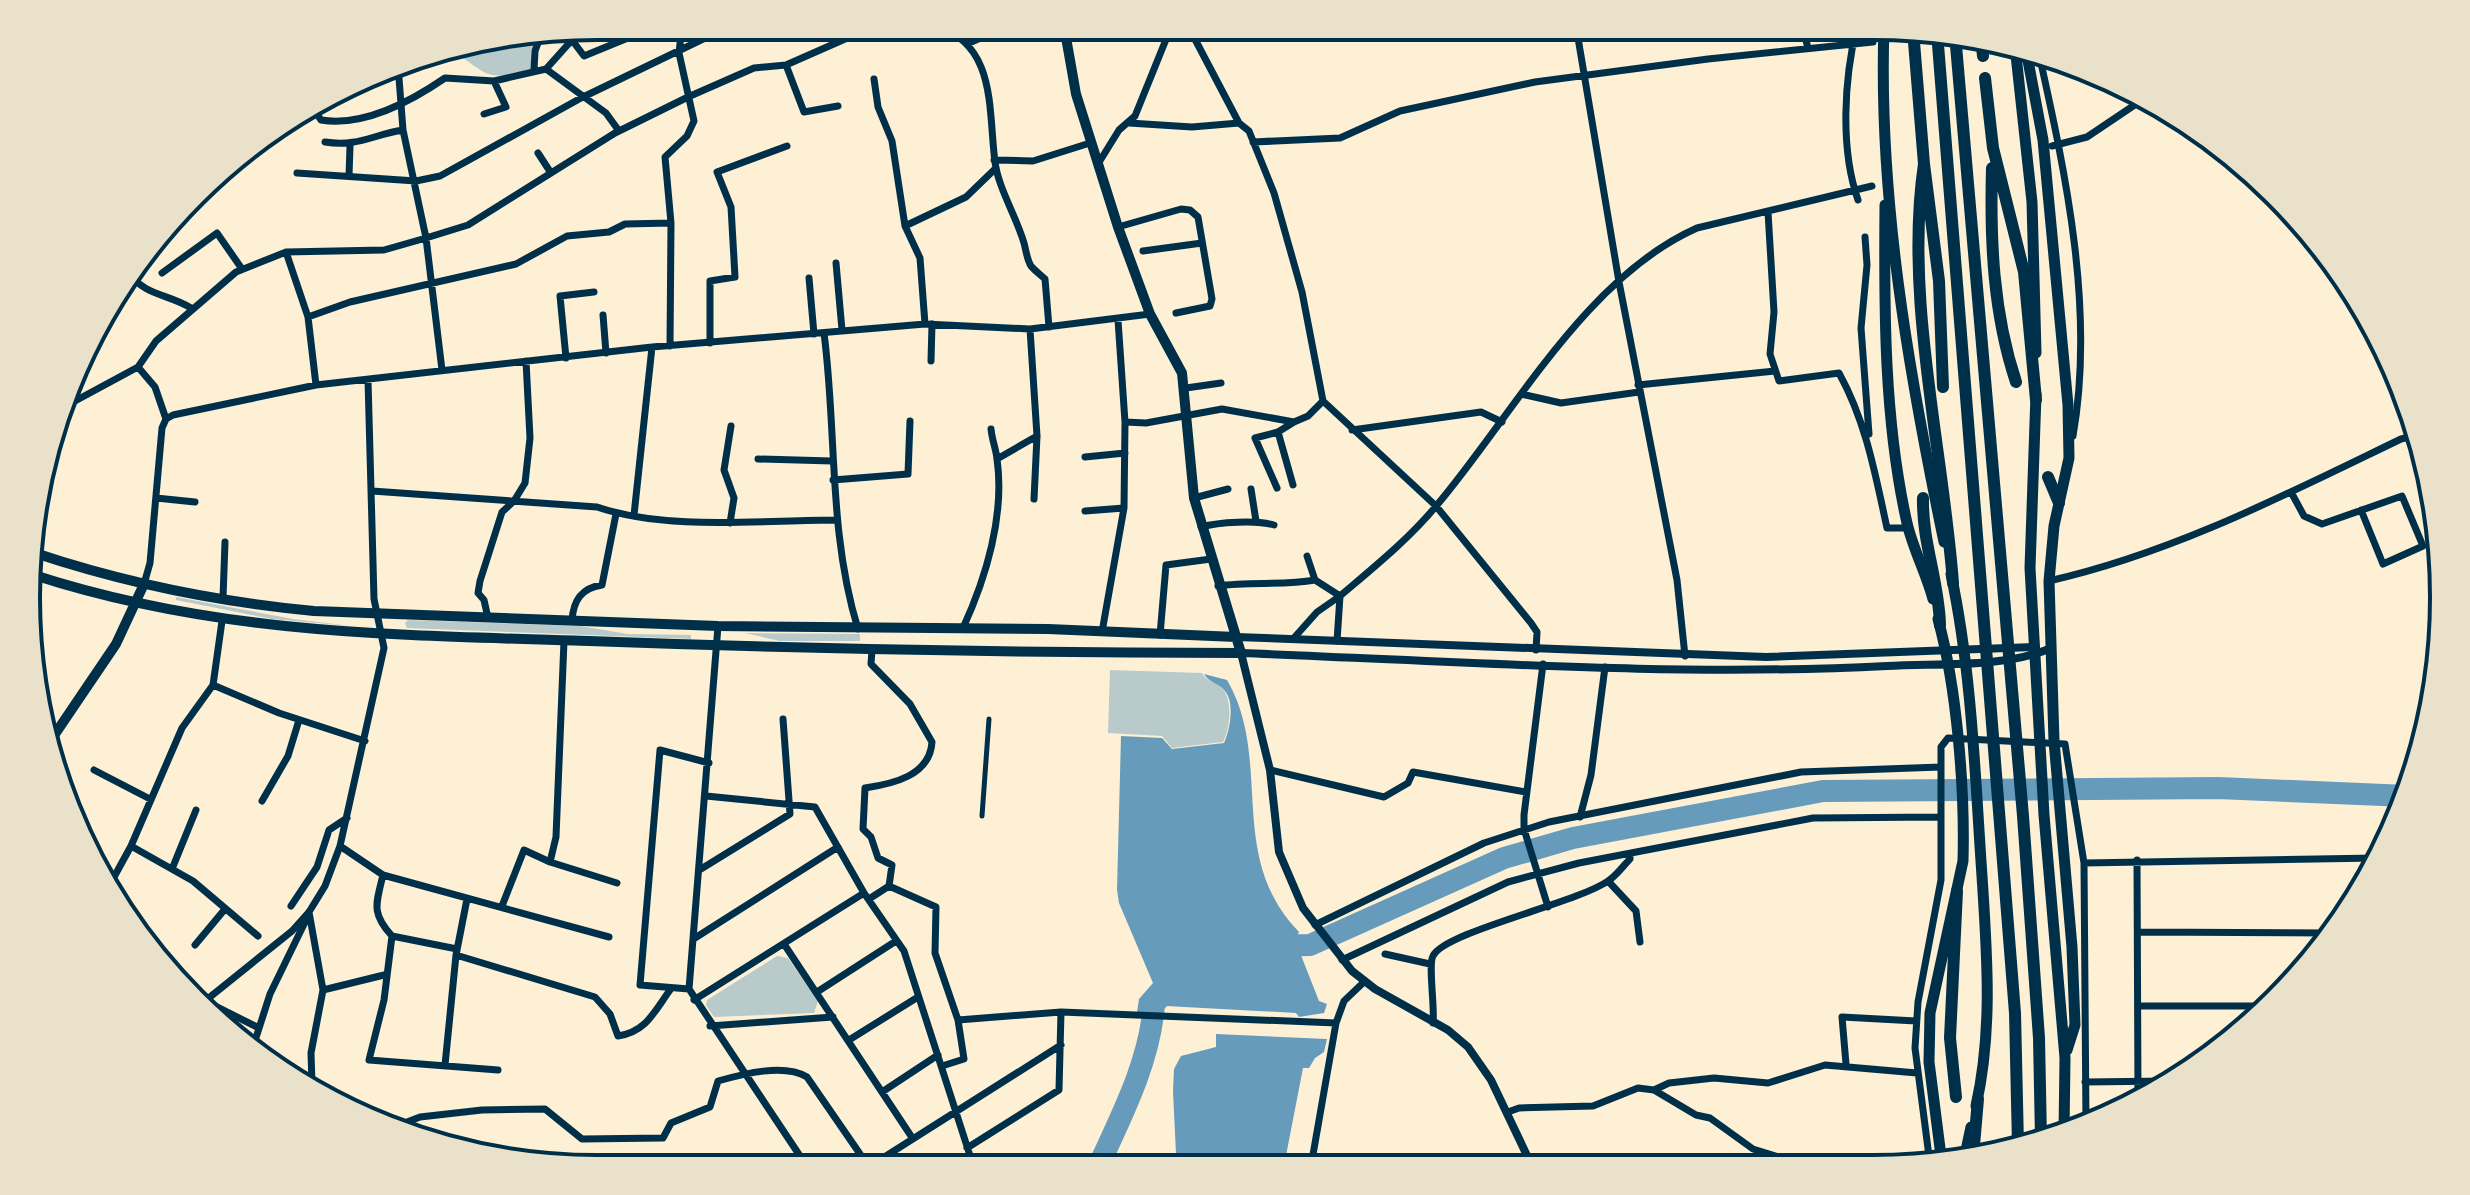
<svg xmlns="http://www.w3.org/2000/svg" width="2470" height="1195" font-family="'Source Sans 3',sans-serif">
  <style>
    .green { fill: #b9caca }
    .water { fill: #669bbc }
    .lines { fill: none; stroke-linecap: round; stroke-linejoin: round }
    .river { stroke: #669bbc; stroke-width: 22 }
    .pedestrian { stroke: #003049; stroke-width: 5 }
    .minor { stroke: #003049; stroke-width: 7 }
    .tertiary { stroke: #003049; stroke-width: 8 }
    .primary { stroke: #003049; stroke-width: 10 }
    .trunk { stroke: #003049; stroke-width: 11 }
    .motorway { stroke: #003049; stroke-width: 12 }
    .rim { fill: none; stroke: #003049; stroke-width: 4 }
  </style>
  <rect width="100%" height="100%" fill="#fdf0d5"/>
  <path class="green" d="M539,36L531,51V69C484,82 490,75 451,50Z
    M176,597L293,619L351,626L272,619L176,600Z
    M408,620L580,626L628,634L691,635V639L407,628L405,623Z
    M745,633L860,634V641H780Z
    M1110,670L1202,673C1207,683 1216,681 1223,689C1233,702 1230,729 1223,742L1172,748L1162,736L1108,733Z
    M777,956L788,958L818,1001L814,1013L714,1017L706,1005L707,1000Z"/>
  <path class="water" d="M1204,674L1227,680C1274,760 1225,856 1299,932L1295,940L1319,1001L1327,1004L1324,1013L1299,1017L1296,1013L1166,1006L1162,1013L1137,1012L1139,999L1153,983L1119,903L1117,890L1121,736L1162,738L1172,749L1224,743C1230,730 1235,703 1225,691C1219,683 1209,683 1204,674Z
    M1216,1034L1327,1039L1324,1052L1315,1058L1309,1068H1303L1284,1166L1180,1167L1176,1154L1173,1091L1174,1069L1181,1056L1216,1047Z"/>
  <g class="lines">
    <path class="river" d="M1270,946L1310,945L1504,858L1573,838L1823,791L2218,788L2407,796
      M1098,1167C1122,1115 1150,1061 1154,1004L1163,994"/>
    <path class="pedestrian" d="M982,816L989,719"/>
    <path class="minor" d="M935,26C997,44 988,109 995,162C998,187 1016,216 1024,243C1026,250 1027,260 1031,266C1035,271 1041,275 1045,279L1049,327
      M1188,26L1239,123L1249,131L1274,193L1302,292L1323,401L1436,506L1531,623L1537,632L1536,650
      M1576,26L1619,282L1677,580L1685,656
      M1802,26L1808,48
      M1857,26C1844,79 1840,149 1858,200
      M969,43L1008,26
      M2039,54C2066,175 2095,311 2073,436
      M398,65L403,130L426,238L468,225L615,133L688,97L754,68L786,65L804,112L838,106
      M786,65L861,32L888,33L907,26
      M546,69L572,40L584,56L645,31L648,26
      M534,70L535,51L541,35
      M874,79L878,107L892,141L905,226L920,258L925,324
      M314,110L321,120C364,127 410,102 445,78L494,81L546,69L606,113L619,131
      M484,114L506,107L494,81
      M1129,123L1192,127L1239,123
      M325,142C358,147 372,135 403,130
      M1253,142L1340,138L1400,111L1535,82L1708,59L1873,42
      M2052,146L2087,137L2145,98
      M538,153L551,173
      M994,160L1033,161L1090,143
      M1098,164L1119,130L1135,116L1167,37L1180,26
      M297,173L416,181L440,176L581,98L730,26
      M349,176L350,146
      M1768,212L1774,312L1770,354L1779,381L1839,373C1866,422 1875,473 1887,528H1908
      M905,226L966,197L996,168
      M1118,227L1181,209L1190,210L1198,217L1212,299L1210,306L1176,313
      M1865,237L1867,265L1861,328L1869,434
      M1143,251L1202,243
      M836,263L842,330
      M129,273C145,296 169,294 191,308
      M162,273L217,233L242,269
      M809,278L814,334
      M603,315L606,353
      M308,317L316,385
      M1030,329L1037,436L1034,499
      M824,333C837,433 828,531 858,629
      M710,343V281L735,277L731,207L717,172L787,146
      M670,346L671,223L665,157L687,136L694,121L679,53L682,26
      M566,358L560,296L594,292
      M931,361L932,324
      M138,367L155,387L166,419
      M442,370L426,238L384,250L286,252L308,317L350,302L516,264L567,236L609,232L625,224L671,223
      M1638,385L1775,371
      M67,386L75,401L138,367L156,341L236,272L286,252
      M1186,388L1221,383
      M1521,394L1561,403L1639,392
      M1125,422L1146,423L1222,409L1294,422L1308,416L1323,401
      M1352,430L1481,412L1502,422
      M1278,432L1293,485
      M1085,457L1125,453
      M758,459L832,461
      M997,459L1037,436
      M833,480L908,474L910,421
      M1277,488L1255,438L1278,432L1294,422
      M1251,489L1256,521
      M372,491L597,507C667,531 762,520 836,520
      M2291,492L2304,516L2322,524L2402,496L2423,546L2383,564L2361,510
      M156,498L195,502
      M1194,498L1228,489
      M1085,511L1124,508
      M634,515L652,347
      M730,523L734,498L724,470L731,426
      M1201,527C1219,522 1256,520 1274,525
      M1307,556L1315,580
      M2049,581C2173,553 2287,494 2401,439L2418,435
      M144,584L150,563L162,428L166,419L173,415L316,385L652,347L925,324L1030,329L1150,314
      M1218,586C1250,581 1282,586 1315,580L1340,596L1317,612L1293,639
      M223,598L225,542
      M488,618L484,600L478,593L480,581L502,512L514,501L525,483L530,438L526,361
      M572,621C573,601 581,588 602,585L616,514
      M718,626L689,989L808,1168
      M963,628C986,578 1005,515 997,459C996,449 992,440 991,429
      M1102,632L1124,508L1125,422L1118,320
      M1160,635L1166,565L1211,559
      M1337,641L1340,596C1374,567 1409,539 1437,505C1513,415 1586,277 1697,228L1872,186
      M872,650L871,664L910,704L932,742C930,776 892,784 865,788L863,829L871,837L878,858L892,865L889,886L936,907L935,953L958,1020L964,1059L942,1066
      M1543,664L1524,815V829L1548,907
      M213,685L279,713L365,741
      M94,770L150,799
      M1270,770L1384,797L1408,783L1413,772L1526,792
      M706,796L815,807L864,893L904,951L974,1168
      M262,801L288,756L299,720
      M1580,817L1591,775L1605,667
      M131,846L193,881L258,936
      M340,846L383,875L609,937
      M2137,860L2138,1099
      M550,862L617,883
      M2084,863L2376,858
      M172,869L196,810
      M701,869L790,814L783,719
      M383,875C376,904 371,913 392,936
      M1608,881L1636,911L1640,942
      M108,888L131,846L182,728L213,685L222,621
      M869,899L889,886
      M291,906L317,867L329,830L347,818
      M502,906L524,850L550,862L556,837L564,641
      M309,912L323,990L311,1053L312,1084
      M1315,925L1484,843L1549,822L1801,772L1941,767
      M2139,932L2333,933
      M695,938L838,847
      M784,944L913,1139
      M195,945L225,909
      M457,949L392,936L384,1000L369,1060L498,1070
      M1385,954L1430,964
      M456,955L595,997L610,1014L618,1036C646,1032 654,1012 670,990
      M1342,960L1508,882L1579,863L1813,818L1939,817
      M689,989L640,985L660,750L709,763
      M323,990L384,975
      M817,992L896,941
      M694,1000L864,893
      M205,1001L259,1028
      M200,1005L292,931L309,912L325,886L340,846L384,648L374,599L368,380
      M2139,1006H2265
      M958,1020L1061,1012L1336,1023
      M1433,1023C1435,1008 1428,964 1433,956C1444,932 1577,903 1608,881C1616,876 1623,866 1630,859V854
      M710,1026L833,1017
      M849,1040L918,997
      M253,1047L270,994L306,920
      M1846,1064L1842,1017L1916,1021
      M445,1065L456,955L467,899
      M2085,1082L2168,1081
      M1654,1090L1669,1083L1714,1078L1768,1083L1825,1065L1917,1073
      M882,1092L938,1055
      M1508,1112L1519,1108L1593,1106L1638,1088L1654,1090L1696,1115L1710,1118L1753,1149L1805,1165
      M389,1129L420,1117L482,1110L545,1109L582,1139L663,1138L671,1123L710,1107L718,1081C743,1074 784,1063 807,1077L869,1167
      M967,1148L1059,1090L1061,1012
      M1930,1164L1915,1048L1918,1002L1941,880V747L1948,738L2065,744L2084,863L2086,1127
      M1311,1166L1336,1023L1344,1001L1365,981
      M867,1168L1061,1045
      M995,1168L1004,1161"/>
    <path class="tertiary" d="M1236,637L1766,657L2036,647
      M1532,1166L1491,1080L1468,1047L1448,1030L1375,989L1352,971L1303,908L1279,852L1270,770L1241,653C1456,661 1672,677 1887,666C1939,663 2001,668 2049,649"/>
    <path class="primary" d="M35,553C125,583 219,602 314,611L718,626L1048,629L1236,637
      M34,575C219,635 397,635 589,641C806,649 1023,653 1241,653L1194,498L1182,373L1150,314L1118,227L1076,94L1064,26
      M51,740L116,644L144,584"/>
    <path class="trunk" d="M1884,27C1878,199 1909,374 1944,542
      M2015,46L2032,202L2036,353
      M2026,50L2043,140L2068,405L2069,458L2054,526L2049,581L2054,741L2072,947L2075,1025L2067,1050
      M1885,205C1884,310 1884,421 1907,523C1913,549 1926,573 1933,599
      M2036,394L2030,568L2044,815L2065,1058L2064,1133
      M1951,574C1972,673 1975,776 1982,876C1987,954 1993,1030 1976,1106
      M1938,619C1957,689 1965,789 1963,861L1930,1013L1929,1062L1942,1164
      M1964,1160L1971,1127"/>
    <path class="motorway" d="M1913,30L1924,164L1939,281L1943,387
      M1937,32L2015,1013L2018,1145
      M1955,34L2023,816L2039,1038L2041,1139
      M1981,37L1983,56
      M1985,78L1993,148L2024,272L2036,400
      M1924,164C1904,297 1943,449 1953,583
      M1992,168C1990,240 1993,313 2016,382
      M2048,477L2059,503
      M1923,498C1922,542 1939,582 1940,625
      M1956,1097L1950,1038L1957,891
      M1973,1157L1978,1099"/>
  </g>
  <path d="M0 0H2470V1195H0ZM597 40H1873A557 557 0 0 1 2430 597V598A557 557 0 0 1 1873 1155H597A557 557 0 0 1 40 598V597A557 557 0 0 1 597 40Z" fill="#e9e1ca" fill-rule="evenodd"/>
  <path class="rim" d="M597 40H1873A557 557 0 0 1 2430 597V598A557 557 0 0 1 1873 1155H597A557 557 0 0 1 40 598V597A557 557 0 0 1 597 40Z"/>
</svg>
